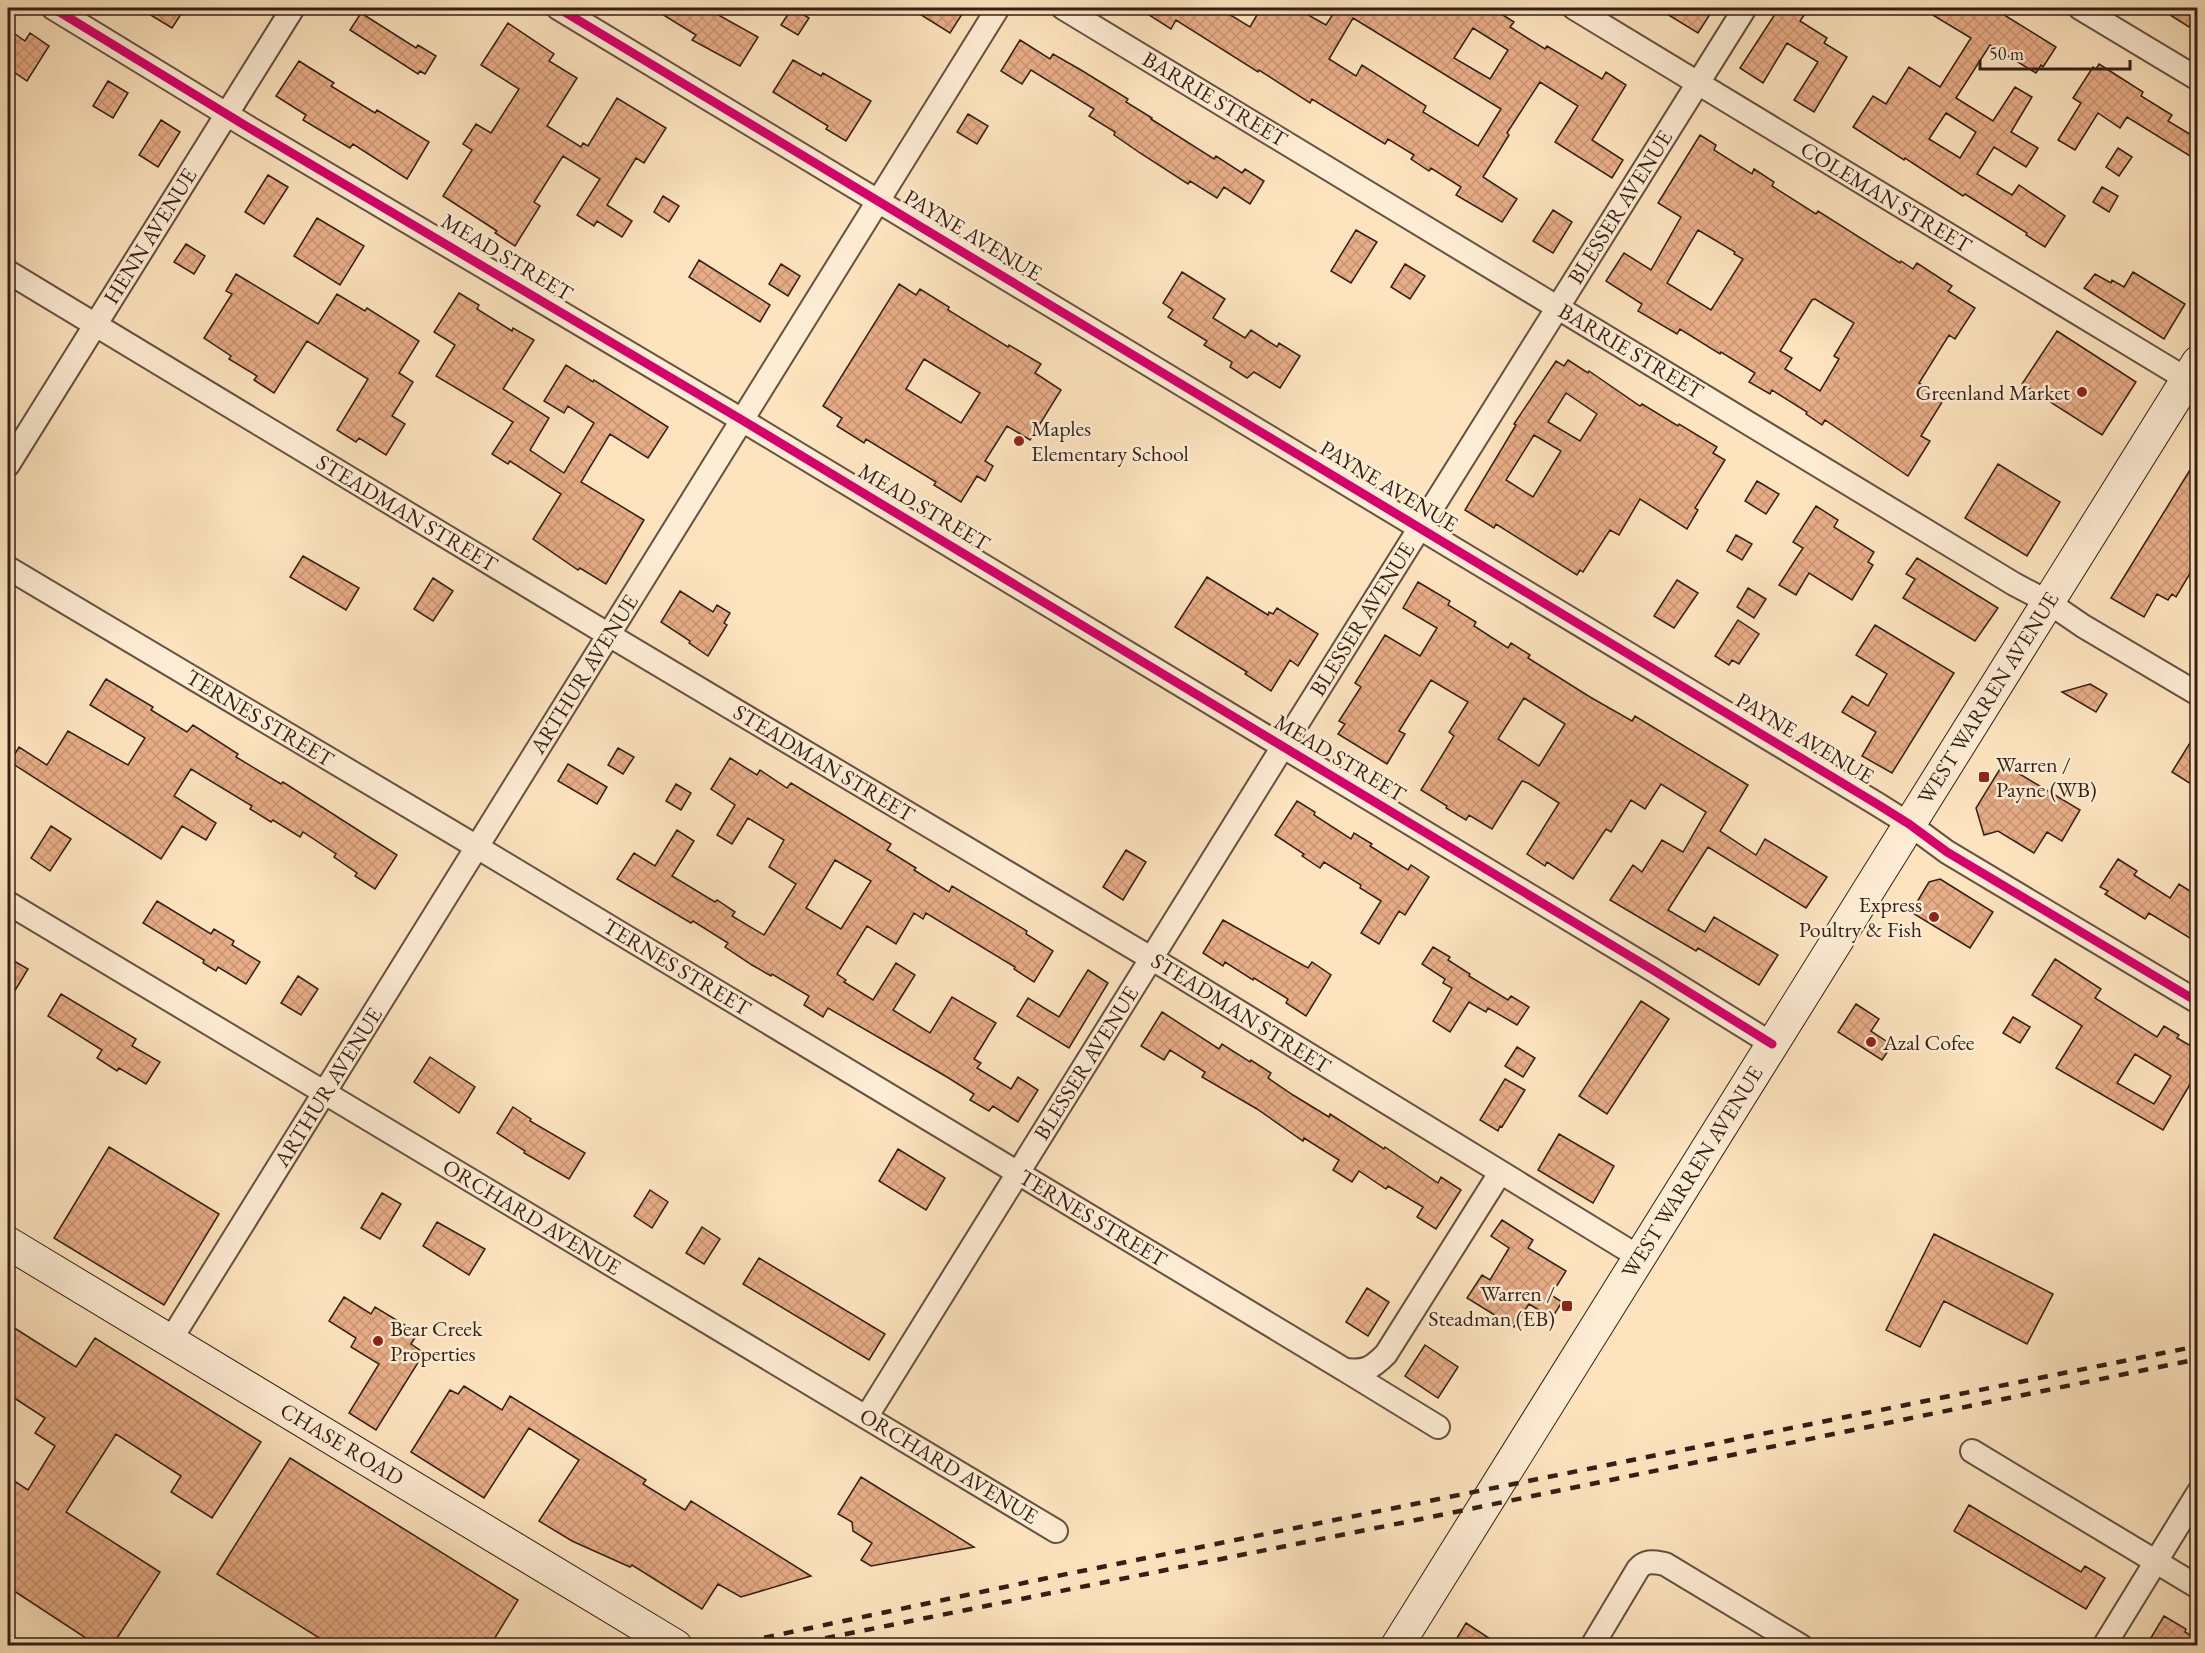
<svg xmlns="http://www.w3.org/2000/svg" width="2205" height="1653" font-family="'EB Garamond',serif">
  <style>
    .building { fill: url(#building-cross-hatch); stroke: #341f15; stroke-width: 1.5; fill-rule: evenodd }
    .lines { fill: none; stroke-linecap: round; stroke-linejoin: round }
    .street-casing { stroke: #665040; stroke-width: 26 }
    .secondary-casing { stroke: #341f15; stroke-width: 34 }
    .street { stroke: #feedd5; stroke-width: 22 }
    .secondary { stroke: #feedd5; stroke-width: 32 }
    .rail { stroke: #341f15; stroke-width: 4.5; stroke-dasharray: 10 10; stroke-linecap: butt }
    .cycleway-casing { stroke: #feedd5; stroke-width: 13 }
    .cycleway { stroke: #d6006c; stroke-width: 9 }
    .poi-dot { fill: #8f2418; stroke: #feedd5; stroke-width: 2 }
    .labels { text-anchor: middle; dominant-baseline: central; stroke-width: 5; stroke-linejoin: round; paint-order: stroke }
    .street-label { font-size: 22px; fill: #341f15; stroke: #feedd5 }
    .poi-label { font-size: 22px; fill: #341f15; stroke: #feedd5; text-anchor: start }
  </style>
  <defs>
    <pattern id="building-cross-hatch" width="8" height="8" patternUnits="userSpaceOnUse" patternTransform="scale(1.5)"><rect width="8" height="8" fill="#e7ad87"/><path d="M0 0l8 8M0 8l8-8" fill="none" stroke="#c79474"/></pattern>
  </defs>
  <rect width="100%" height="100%" fill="#fde4bf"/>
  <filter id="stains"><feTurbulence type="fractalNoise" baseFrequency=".00333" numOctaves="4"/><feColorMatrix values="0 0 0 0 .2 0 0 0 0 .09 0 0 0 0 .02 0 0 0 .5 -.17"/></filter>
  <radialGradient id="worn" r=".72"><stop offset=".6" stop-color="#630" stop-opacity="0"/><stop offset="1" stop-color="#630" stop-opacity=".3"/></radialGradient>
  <path class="building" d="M139,8H185L172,28Z
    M652,8H706L758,37L740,66L692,40L696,35Z
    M792,8L809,18L798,35L781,25Z
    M910,8H966L950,33Z
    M1138,8H1219L1250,27L1261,8H1296L1326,25L1337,8H1492L1514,22L1510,27L1545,49L1547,46L1602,79L1606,72L1626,85L1592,140L1623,160L1612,178L1555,142L1578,106L1540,82L1507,133L1509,135L1483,177L1517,199L1502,222L1456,195L1461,187L1431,168L1429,171L1411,159L1414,155L1388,139L1385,144L1312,99L1310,103L1259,70L1258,72L1176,20L1171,29ZM1353,18L1501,109L1478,146L1423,112L1426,106L1362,65L1356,76L1329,59ZM1473,28L1508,50L1490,79L1454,58Z
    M1657,8H1714L1698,33Z
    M1779,8H1809L1800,21L1827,38L1824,43L1847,57L1814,112L1794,100L1818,62L1787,43L1763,83L1740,68Z
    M1921,8H1993L2056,47L2043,67L2041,65L2036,73L1990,45L1956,98L1993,121L2015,87L2032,97L2011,132L2038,148L2026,167L1994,147L1977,174L2012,195L2019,185L2065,216L2045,247L2026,235L2027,233L1965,194L1963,196L1905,158L1904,160L1853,127L1873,96L1886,104L1909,67L1940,87L1971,38ZM1946,113L1976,132L1960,158L1929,139Z
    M2159,8H2198V13L2189,27Z
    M361,13L416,48L418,45L436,56L425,74L420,71L418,74L350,30Z
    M508,23L554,54L549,61L577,78L547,126L581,147L583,143L588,146L617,98L666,128L644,163L636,158L607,205L632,221L622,237L597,221L594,226L577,215L600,179L563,156L534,202L540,206L515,246L495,233L497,231L443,196L472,150L463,144L476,124L491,133L519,89L481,65Z
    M8,29L25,41L30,33L49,46L27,81L8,68Z
    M1020,40L1050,59L1053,54L1081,70L1128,99L1126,102L1152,118L1151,119L1214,159L1216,156L1242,173L1245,169L1264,181L1250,204L1224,187L1217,198L1190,181L1188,184L1140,153L1114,135L1115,132L1089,116L1094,109L1031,70L1022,84L1001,71Z
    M793,60L821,76L823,73L871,101L846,141L826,129L828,126L773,92Z
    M299,61L334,83L331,86L375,113L377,110L429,142L407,179L353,144L350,148L303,120L306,115L276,96Z
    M2099,64L2143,92L2141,96L2172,115L2168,121L2198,139V161L2127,117L2120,128L2098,113L2075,150L2058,140L2081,103L2073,98L2093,67L2096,69Z
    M108,81L128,93L113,118L93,106Z
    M968,114L988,126L977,144L957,132Z
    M161,120L180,132L158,167L139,155Z
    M1700,135L1716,145L1714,150L1752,174L1754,169L1774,182L1772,186L1816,214L1818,211L1900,263L1901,261L1913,269L1917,263L1952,286L1948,291L1975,308L1955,339L1949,335L1919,383L1944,399L1921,436L1930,441L1908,476L1825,420L1822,425L1806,414L1807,412L1772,390L1770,394L1749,382L1755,373L1721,352L1720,354L1680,329L1677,334L1638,311L1642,304L1606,281L1624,253L1651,270L1681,217L1658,203ZM1698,230L1735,252L1734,254L1743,259L1711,310L1667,283ZM1815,299L1854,323L1834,356L1839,359L1820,391L1785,369L1792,358L1780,351L1812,300Z
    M2118,148L2132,157L2119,176L2106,167Z
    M268,175L288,187L264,224L245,212Z
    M2102,187L2118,196L2109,212L2093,202Z
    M663,196L679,206L669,222L654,212Z
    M1553,210L1572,222L1553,253L1533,241Z
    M317,218L364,246L340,285L294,256Z
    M1356,230L1377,242L1351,283L1331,271Z
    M186,244L205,256L194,274L174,262Z
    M699,260L770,305L760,322L689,277Z
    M781,264L800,276L788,296L769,284Z
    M1405,264L1425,276L1410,299L1391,287Z
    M1182,272L1225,299L1213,318L1245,338L1251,330L1277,347L1279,343L1300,356L1280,388L1254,372L1247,378L1230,367L1232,362L1204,345L1207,341L1168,317L1173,310L1163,303Z
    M2133,272L2185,304L2164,339L2084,288L2095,274L2111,283L2112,280L2124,287Z
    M236,274L318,324L337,294L365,311L367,308L419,341L399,373L413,382L392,416L405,424L386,455L359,438L356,442L337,430L368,379L307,341L274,393L254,380L257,376L229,359L231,356L204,338L232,294L226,291Z
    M899,284L916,295L920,289L949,307L948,310L1008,347L1009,345L1041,364L1035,373L1061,390L1030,440L1007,426L985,461L993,466L985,481L977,476L961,502L934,485L936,482L866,439L864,443L837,426L842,418L823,406ZM924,359L980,393L961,423L906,389Z
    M459,293L479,305L477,309L512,331L513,328L534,340L503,389L549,418L530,450L564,473L594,423L568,406L564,413L544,401L566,365L593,382L594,380L668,427L648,458L610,434L581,482L644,520L606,584L580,568L578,570L533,539L561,494L510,461L508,464L492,454L513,422L436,376L455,345L434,332Z
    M2057,331L2136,382L2102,435L2022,384Z
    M1568,360L1588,373L1589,371L1640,406L1642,404L1678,426L1679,424L1717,447L1713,453L1725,460L1695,508L1698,510L1687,529L1640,499L1619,535L1610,530L1583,572L1580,570L1577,575L1496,524L1494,528L1465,510L1516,425L1514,424L1556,361L1564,366ZM1566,393L1597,414L1580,441L1548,422ZM1534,435L1561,451L1533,497L1506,480Z
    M2198,457V560L2176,597L2172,594L2168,600L2157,594L2144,617L2111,598Z
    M1998,464L2060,502L2027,556L1965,518Z
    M1757,481L1779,494L1766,514L1745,501Z
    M1816,506L1838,520L1834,527L1874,552L1868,562L1873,565L1852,600L1809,573L1796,595L1779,585L1803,548L1793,542Z
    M1736,535L1752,544L1742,560L1727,551Z
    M303,556L359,588L346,610L290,577Z
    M1917,558L1998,608L1975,641L1903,598L1915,579L1906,574Z
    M1207,577L1268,615L1269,612L1273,614L1277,608L1318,634L1298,666L1290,660L1271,691L1245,674L1247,672L1175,627Z
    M433,578L453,591L433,621L414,609Z
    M1677,580L1698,593L1674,628L1654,616Z
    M1418,582L1450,601L1448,605L1476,622L1474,626L1508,648L1511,643L1530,655L1528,658L1590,697L1632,721L1635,716L1748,785L1720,831L1756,855L1765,839L1827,877L1806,908L1708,847L1668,910L1705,932L1714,917L1778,955L1759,985L1698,948L1696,951L1610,900L1633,865L1642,872L1662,840L1683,852L1706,812L1661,784L1645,809L1631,800L1611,832L1606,829L1573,879L1547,862L1545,866L1527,854L1559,803L1528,783L1522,781L1492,829L1469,815L1466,820L1446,808L1447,806L1421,790L1454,736L1449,732L1468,702L1431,680L1399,731L1405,734L1387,764L1338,734L1345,724L1339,721L1361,687L1355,683L1385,635L1420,656L1437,628L1403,608ZM1524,698L1565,724L1539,766L1498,739Z
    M1748,588L1766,599L1754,618L1737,607Z
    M680,591L713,612L717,605L730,613L724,623L727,625L708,656L689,643L690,641L661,622Z
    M1738,620L1759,634L1739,664L1732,660L1729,665L1715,656Z
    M1875,625L1954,673L1892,773L1862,756L1876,732L1842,712L1852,696L1868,706L1887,674L1856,655Z
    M106,679L153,707L151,710L187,732L193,725L238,754L236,757L281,784L283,782L397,855L375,889L355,876L357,873L334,857L336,854L303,832L300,837L273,820L271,822L250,809L252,806L191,769L174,796L216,823L206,840L182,826L161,859L10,762L19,747L47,765L68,731L128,765L145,738L90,705Z
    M2090,684L2107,694L2096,712L2062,692Z
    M2198,730V774L2191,784L2172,772Z
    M618,748L634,757L623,774L608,765Z
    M730,758L757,775L760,770L787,788L791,783L891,844L887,850L916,868L914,870L949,892L952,886L1027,931L1026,934L1053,951L1034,982L1014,969L1015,967L926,913L923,919L914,913L896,944L867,926L837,974L846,980L844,982L873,1000L896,963L915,975L893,1010L930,1033L952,997L996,1023L974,1059L981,1063L977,1068L1011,1089L1018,1077L1038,1090L1018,1122L993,1106L989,1111L970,1100L974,1094L947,1077L828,1008L823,1017L804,1005L809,996L772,974L771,976L752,965L725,947L728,943L693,921L691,923L617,879L634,853L655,866L677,830L694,841L672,876L715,902L717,900L735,912L732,916L764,935L796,884L769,867L784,840L748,818L732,844L717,835L735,805L711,789ZM835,860L871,881L841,929L806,908Z
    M568,764L607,787L597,804L558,781Z
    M2003,764L2080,810L2062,841L2047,832L2034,853L1998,831L1984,835L1976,808Z
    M676,784L691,793L681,810L666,801Z
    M1297,801L1315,812L1314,815L1351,839L1354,833L1372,844L1370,846L1408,870L1411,865L1429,877L1405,915L1399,911L1379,944L1361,933L1381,901L1360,888L1361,885L1324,862L1320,868L1302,856L1304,854L1275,835Z
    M51,826L71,839L50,871L31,858Z
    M1126,850L1146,862L1123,900L1103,887Z
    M2118,859L2137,871L2134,875L2170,898L2179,884L2198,896V943L2149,913L2145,919L2105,894L2108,891L2100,887Z
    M1940,879L1993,912L1970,948L1911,912L1929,882Z
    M157,901L211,934L214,929L234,941L232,945L260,962L246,984L218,967L216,971L203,963L204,960L143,923Z
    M1223,920L1308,968L1312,962L1331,975L1306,1016L1286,1003L1288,999L1254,978L1253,980L1225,962L1223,966L1203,953Z
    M1433,947L1450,957L1448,960L1470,974L1469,976L1508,1000L1511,996L1529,1007L1517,1025L1488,1008L1486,1012L1469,1002L1450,1032L1433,1021L1452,988L1443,983L1445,979L1422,964Z
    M2055,959L2101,989L2095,998L2157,1037L2164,1026L2179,1035L2177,1038L2198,1050V1071L2163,1130L2056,1068L2082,1026L2032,995ZM2135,1054L2171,1076L2154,1104L2117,1083Z
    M14,961L28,969L8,1002V971Z
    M1088,970L1108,983L1069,1048L1017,1016L1028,998L1059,1017Z
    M298,976L318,989L301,1015L281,1003Z
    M61,994L136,1039L132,1046L160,1062L146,1084L119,1068L117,1071L97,1058L102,1050L48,1016Z
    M1641,1001L1669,1019L1607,1114L1579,1096Z
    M1856,1004L1879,1019L1871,1031L1892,1045L1882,1060L1838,1032Z
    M1162,1012L1219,1049L1222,1044L1250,1062L1251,1060L1271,1073L1268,1078L1293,1095L1329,1117L1330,1114L1384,1149L1385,1147L1438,1183L1441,1177L1461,1190L1436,1229L1417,1217L1423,1207L1388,1186L1386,1189L1359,1171L1352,1182L1333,1170L1339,1160L1304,1138L1303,1141L1257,1109L1202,1077L1205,1072L1170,1050L1164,1060L1141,1046Z
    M2013,1017L2030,1027L2020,1043L2003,1033Z
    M1517,1047L1535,1058L1523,1077L1505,1066Z
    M430,1057L475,1087L459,1113L414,1082Z
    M1505,1079L1525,1090L1502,1127L1500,1126L1498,1131L1480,1120Z
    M513,1107L531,1119L530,1121L585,1153L569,1179L524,1153L525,1151L497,1133Z
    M1559,1134L1614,1166L1593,1203L1538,1170Z
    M109,1147L219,1214L164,1305L54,1238Z
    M898,1149L945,1178L926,1210L879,1181Z
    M650,1190L668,1202L652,1228L634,1216Z
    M382,1193L401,1204L380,1239L361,1228Z
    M1502,1220L1533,1240L1528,1248L1566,1271L1551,1295L1562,1302L1552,1318L1529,1304L1514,1327L1467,1298L1482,1275L1490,1280L1509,1248L1491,1236Z
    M437,1222L485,1249L469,1275L423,1246Z
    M702,1227L720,1239L704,1264L686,1253Z
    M1934,1234L2053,1294L2027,1344L1944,1301L1920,1347L1886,1330Z
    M759,1258L885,1334L869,1360L743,1284Z
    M1367,1288L1389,1302L1368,1336L1346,1322Z
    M344,1297L371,1314L375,1307L418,1333L411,1344L424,1353L376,1430L349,1413L379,1364L351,1347L356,1338L329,1321Z
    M8,1324L76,1367L95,1338L261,1442L212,1518L171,1492L181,1476L116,1434L66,1512L160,1572L112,1646H98L8,1587V1477L28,1490L55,1446L35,1433L45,1418L8,1394Z
    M1425,1345L1458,1367L1438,1398L1405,1376Z
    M464,1386L502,1410L510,1396L646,1480L643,1484L685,1510L691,1501L811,1576L741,1597L718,1584L702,1609L632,1565L630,1567L572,1541L539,1521L579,1460L529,1428L484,1498L411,1452L450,1390L458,1394Z
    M290,1458L518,1600L490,1646H332L217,1574Z
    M861,1477L974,1547L871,1566L861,1560L872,1543L853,1531L852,1522L838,1514Z
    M1969,1505L2081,1572L2085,1566L2105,1578L2086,1609L1954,1531Z
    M2164,1616L2186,1629L2185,1632L2198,1640V1646H2146Z
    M1466,1623L1501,1646H1452Z"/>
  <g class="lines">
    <defs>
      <path id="street" d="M53,8L246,126L742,420L1653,970L1772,1044
        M558,8L1877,804L1909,824L1947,852L2198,1002
        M1063,8L2014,584L2048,602L2083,626L2198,694
        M1574,8L2198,386
        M2080,8L2198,79
        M8,272L609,635L1169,969L1639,1257
        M8,465L293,8
        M8,568L477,847L1345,1370C1366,1372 1372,1368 1386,1354L1500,1173
        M8,903C356,1114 708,1319 1056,1531
        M170,1341L998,8
        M1345,1370L1438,1427
        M867,1416L1292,732L1745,8
        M1972,1451L2198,1587
        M1592,1646L1638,1569C1646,1560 1653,1562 1665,1564L1801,1646
        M2104,1646L2198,1493"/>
      <path id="secondary" d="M8,1243L676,1646
        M1397,1646L2198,362"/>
    </defs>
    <use href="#street" class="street-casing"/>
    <use href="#secondary" class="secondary-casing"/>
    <use href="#street" class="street"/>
    <use href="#secondary" class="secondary"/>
    <path class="rail" d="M725,1646L1057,1576L2198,1346
      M786,1646L1421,1519L2198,1359"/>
    <defs>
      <path id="cycleway" d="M53,8L246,126L742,420L1653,970L1772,1044
        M558,8L1877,804L1909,824L1947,852L2198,1002"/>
    </defs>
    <use href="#cycleway" class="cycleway-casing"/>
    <use href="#cycleway" class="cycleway"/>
  </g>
  <g class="poi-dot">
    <circle cx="2082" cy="392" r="6"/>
    <circle cx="1019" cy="441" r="6"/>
    <rect x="1978" y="771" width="12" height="12" rx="3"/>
    <circle cx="1934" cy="917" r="6"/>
    <circle cx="1871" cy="1042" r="6"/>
    <rect x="1561" y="1300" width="12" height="12" rx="3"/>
    <circle cx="378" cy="1341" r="6"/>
  </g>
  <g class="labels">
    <g class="street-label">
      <text transform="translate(1215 99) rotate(31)">BARRIE STREET</text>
      <text transform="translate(1886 197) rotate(31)">COLEMAN STREET</text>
      <text transform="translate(1620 207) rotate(-58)">BLESSER AVENUE</text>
      <text transform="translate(973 235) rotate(31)">PAYNE AVENUE</text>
      <text transform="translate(150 236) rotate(-58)">HENN AVENUE</text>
      <text transform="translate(507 257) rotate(31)">MEAD STREET</text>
      <text transform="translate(1631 351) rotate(31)">BARRIE STREET</text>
      <text transform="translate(1389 486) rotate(31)">PAYNE AVENUE</text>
      <text transform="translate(924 507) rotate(31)">MEAD STREET</text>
      <text transform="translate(407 513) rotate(31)">STEADMAN STREET</text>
      <text transform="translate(1362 619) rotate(-58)">BLESSER AVENUE</text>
      <text transform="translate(584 674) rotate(-58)">ARTHUR AVENUE</text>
      <text transform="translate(1988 698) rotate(-58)">WEST WARREN AVENUE</text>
      <text transform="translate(260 718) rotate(31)">TERNES STREET</text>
      <text transform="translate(1805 738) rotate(31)">PAYNE AVENUE</text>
      <text transform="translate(1340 758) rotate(31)">MEAD STREET</text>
      <text transform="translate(824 763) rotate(31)">STEADMAN STREET</text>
      <text transform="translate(677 967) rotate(31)">TERNES STREET</text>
      <text transform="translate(1241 1013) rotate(32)">STEADMAN STREET</text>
      <text transform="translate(1086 1063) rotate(-58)">BLESSER AVENUE</text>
      <text transform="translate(328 1087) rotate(-58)">ARTHUR AVENUE</text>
      <text transform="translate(1692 1172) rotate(-58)">WEST WARREN AVENUE</text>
      <text transform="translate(532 1217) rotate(31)">ORCHARD AVENUE</text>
      <text transform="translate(1093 1218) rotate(31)">TERNES STREET</text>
      <text transform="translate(342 1444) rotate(31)">CHASE ROAD</text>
      <text transform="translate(949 1466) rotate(31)">ORCHARD AVENUE</text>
    </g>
    <g class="poi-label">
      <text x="2070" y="392" text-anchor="end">Greenland Market</text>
      <text x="1031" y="428">Maples<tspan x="1031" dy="25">Elementary School</tspan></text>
      <text x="1996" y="764">Warren /<tspan x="1996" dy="25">Payne (WB)</tspan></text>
      <text x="1922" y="904" text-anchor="end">Express<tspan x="1922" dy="25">Poultry &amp; Fish</tspan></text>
      <text x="1883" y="1042">Azal Cofee</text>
      <text x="1555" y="1293" text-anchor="end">Warren /<tspan x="1555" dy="25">Steadman (EB)</tspan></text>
      <text x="390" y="1328">Bear Creek<tspan x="390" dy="25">Properties</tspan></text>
    </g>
  </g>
  <rect width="2205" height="1653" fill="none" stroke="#fde4bf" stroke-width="30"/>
  <rect x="9" y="9" width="2187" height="1635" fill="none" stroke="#341f15" stroke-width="3"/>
  <rect x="15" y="15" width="2175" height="1623" fill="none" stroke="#341f15" stroke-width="1.5"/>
  <path d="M1980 60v9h150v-9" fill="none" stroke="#341f15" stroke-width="3"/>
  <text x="1989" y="60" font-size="18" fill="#341f15" stroke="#feedd5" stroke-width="4.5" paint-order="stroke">50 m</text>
  <rect width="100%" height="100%" filter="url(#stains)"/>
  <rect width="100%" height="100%" fill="url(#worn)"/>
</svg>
